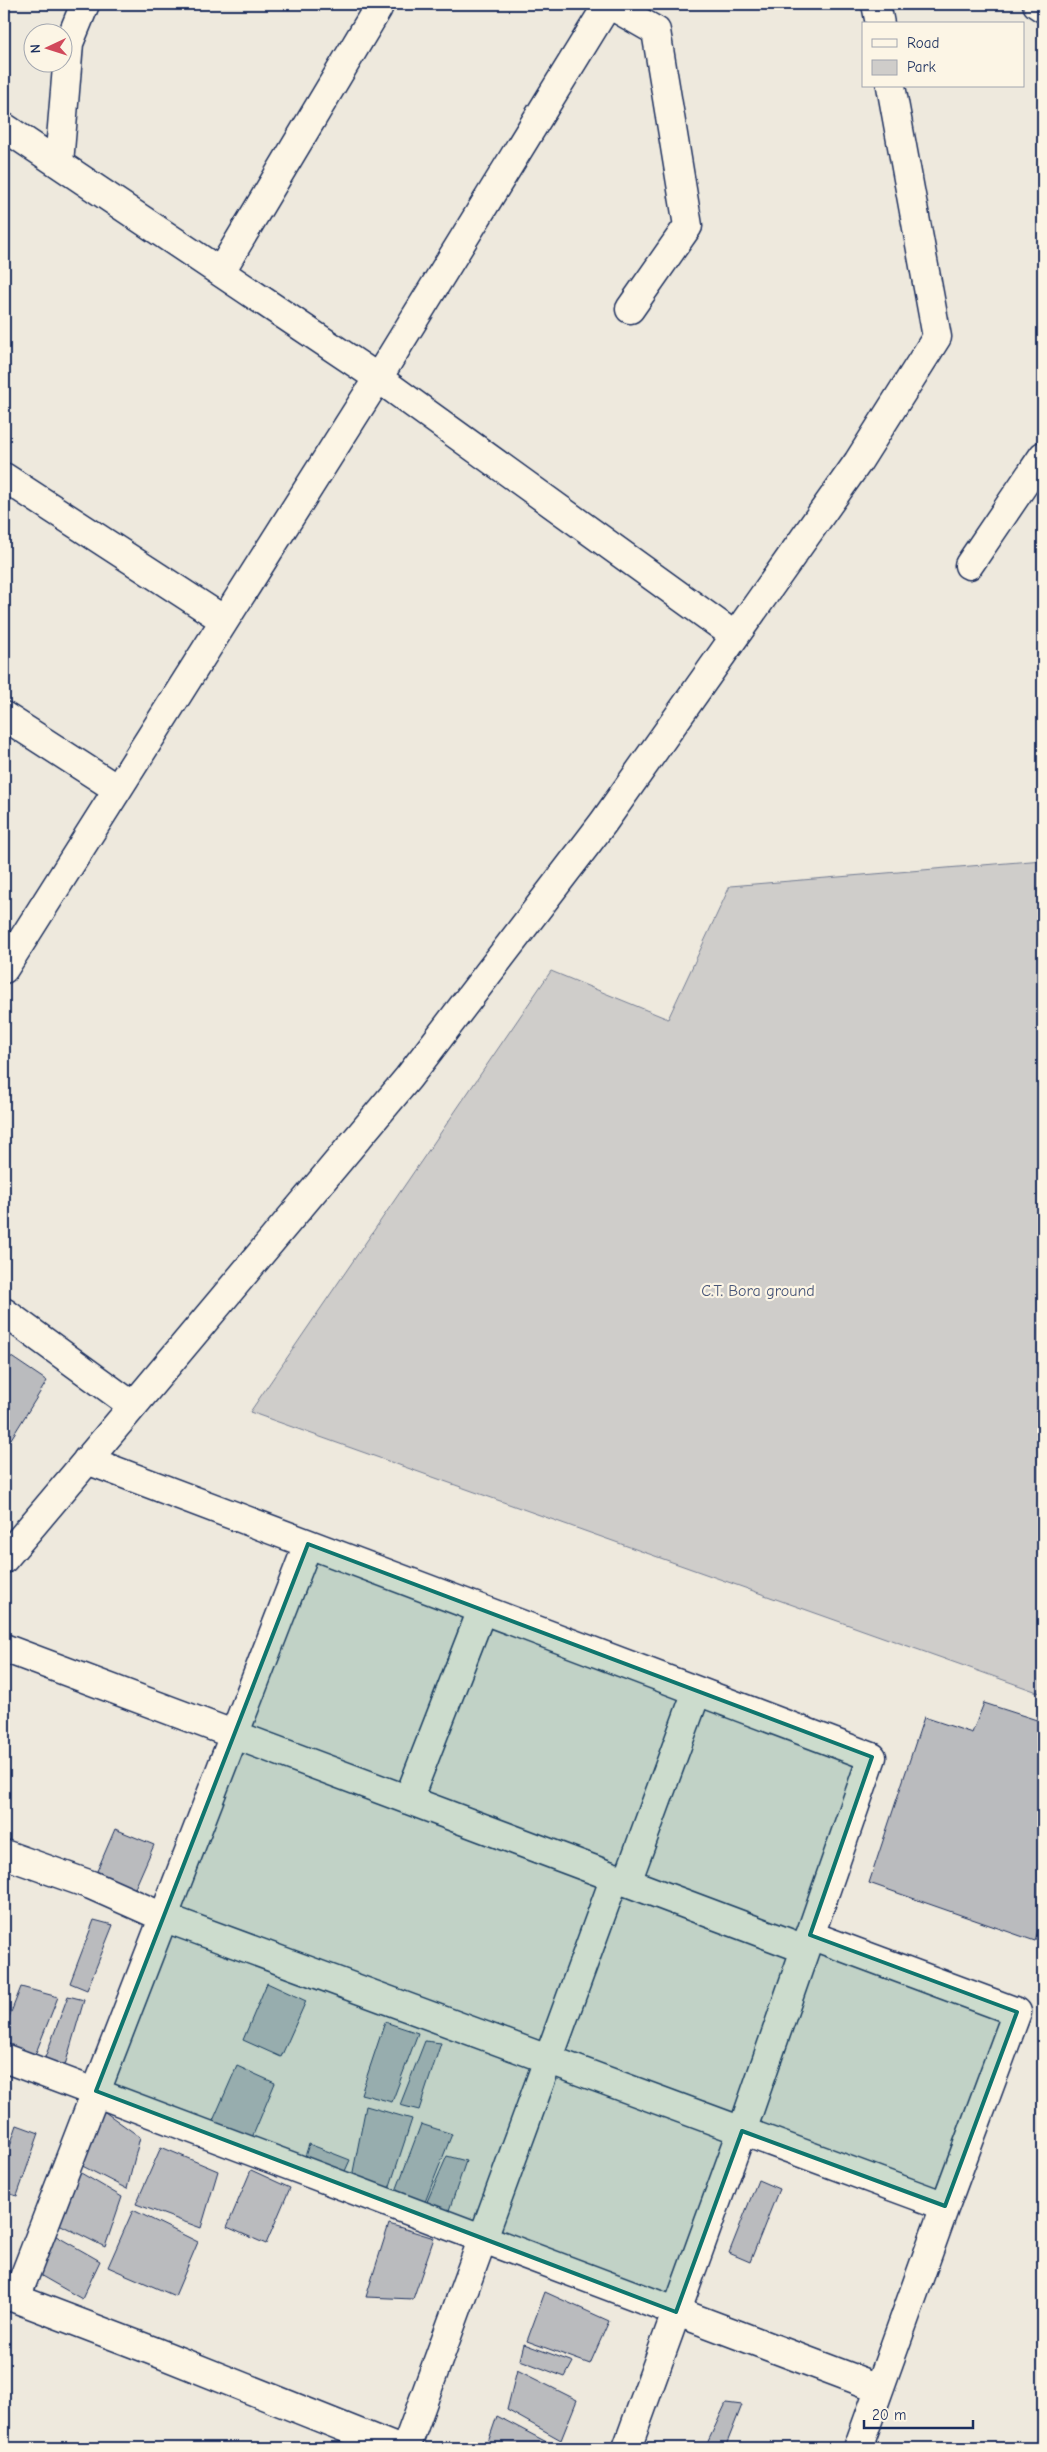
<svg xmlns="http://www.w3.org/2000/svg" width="1047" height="2452" font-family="'Comic Neue',sans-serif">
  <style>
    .green { fill: #cfcdca; stroke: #757e94 }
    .building { fill: #babbbe; stroke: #1b2f5e }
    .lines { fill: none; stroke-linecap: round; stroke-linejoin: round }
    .minor-casing { stroke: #1b2f5e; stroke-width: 31 }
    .minor { stroke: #fcf5e5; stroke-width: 28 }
    .marked { fill: #0f766e; fill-opacity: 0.2; stroke: #0f766e; stroke-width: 4; stroke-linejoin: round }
    .labels { text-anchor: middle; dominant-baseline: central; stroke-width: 4.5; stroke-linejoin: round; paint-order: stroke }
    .park-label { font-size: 16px; fill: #485679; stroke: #fcf5e5 }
  </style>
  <rect width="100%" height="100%" fill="#eee9dd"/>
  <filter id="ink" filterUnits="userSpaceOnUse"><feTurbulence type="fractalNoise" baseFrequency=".02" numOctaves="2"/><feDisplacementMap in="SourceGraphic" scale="10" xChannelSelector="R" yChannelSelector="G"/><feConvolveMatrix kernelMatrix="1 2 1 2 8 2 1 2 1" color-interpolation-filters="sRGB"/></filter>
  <g filter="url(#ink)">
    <path class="green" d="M1043,860V1694L250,1412L551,971L668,1019L730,886Z"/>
    <path class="building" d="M4,1352L47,1381L11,1439L4,1435Z
      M984,1703L1043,1722V1733L1038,1754L1043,1756V1913L1035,1941L869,1883L924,1717L972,1733Z
      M115,1829L154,1845L129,1902L91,1885Z
      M94,1920L113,1925L87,1990L70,1983Z
      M267,1983L306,2001L281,2057L243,2040Z
      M21,1987L58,1997L33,2060L4,2051V2030Z
      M68,1996L84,2000L63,2072L43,2063Z
      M385,2022L418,2033L392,2102L361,2094Z
      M425,2041L441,2043L419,2110L400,2105Z
      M237,2066L275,2083L251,2140L212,2123Z
      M88,2100L140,2137L127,2189L63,2156Z
      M366,2106L412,2119L388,2192L352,2177Z
      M421,2124L452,2134L421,2212L393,2199Z
      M17,2125L39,2133L17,2196L4,2192V2163Z
      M309,2144L350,2160L341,2180L302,2166Z
      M161,2147L218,2171L201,2228L136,2204Z
      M447,2156L466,2161L446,2219L422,2213Z
      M57,2159L122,2197L105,2247L39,2214Z
      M251,2170L290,2188L266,2244L227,2227Z
      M758,2180L779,2189L750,2262L729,2253Z
      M133,2210L198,2242L175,2296L108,2267Z
      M389,2224L434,2238L413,2299L366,2297Z
      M49,2232L100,2261L82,2299L38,2274Z
      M545,2292L609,2321L590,2364L527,2341Z
      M524,2344L573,2362L565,2377L520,2360Z
      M517,2370L577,2400L561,2440L507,2410Z
      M726,2403L742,2405L725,2448H705Z
      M497,2416L558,2448H486Z"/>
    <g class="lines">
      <defs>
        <path id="minor" d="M608,4L378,378L735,636
          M609,4L656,31L688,226L630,309
          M876,4L880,24
          M1037,4L1043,8
          M4,127L378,378L4,969
          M59,163L69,43L85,4
          M221,271L378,8
          M4,477L224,620
          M969,565L1043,456
          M4,716L117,789
          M4,1312L133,1406L4,1559
          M133,1406L408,1078L603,823L858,462L937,337L891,86
          M87,1460L872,1757L742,2131L627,2448
          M4,1648L805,1949
          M408,1800L482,1610
          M4,1854L91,1885L163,1917L945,2206L858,2448
          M627,1882L697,1691
          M810,1935L1017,2012L945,2206
          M4,2058L879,2388
          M4,2294L156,2352L396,2448
          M16,2298L308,1544
          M406,2448L615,1877"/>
      </defs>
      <use href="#minor" class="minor-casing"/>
      <use href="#minor" class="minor"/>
    </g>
  </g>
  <path class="marked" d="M308,1544L872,1757L810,1935L1017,2012L945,2206L742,2131L676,2312L96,2091Z"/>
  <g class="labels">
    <g class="park-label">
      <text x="758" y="1291">C.T. Bora ground</text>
    </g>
  </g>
  <rect width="1047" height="2452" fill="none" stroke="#fcf5e5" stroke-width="20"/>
  <rect x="10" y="10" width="1027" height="2432" fill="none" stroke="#1b2f5e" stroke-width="2" filter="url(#ink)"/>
  <rect x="862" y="22" width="162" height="65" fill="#fcf5e5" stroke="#a2a6af"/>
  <rect x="872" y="39" width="25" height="8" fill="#fcf5e5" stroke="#a2a6af"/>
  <text x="907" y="48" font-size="15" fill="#1b2f5e">Road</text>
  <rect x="872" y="60" width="25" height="15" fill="#cfcdca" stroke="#a2a6af"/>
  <text x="907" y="72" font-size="15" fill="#1b2f5e">Park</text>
  <g transform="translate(48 48) rotate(266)"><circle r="24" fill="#fcf5e5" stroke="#a2a6af"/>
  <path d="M0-4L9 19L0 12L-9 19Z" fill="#d1495b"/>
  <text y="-8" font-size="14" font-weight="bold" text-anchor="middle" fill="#1b2f5e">N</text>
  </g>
  <path d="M864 2420v8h109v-8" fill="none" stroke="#1b2f5e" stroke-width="2.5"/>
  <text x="872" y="2420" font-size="15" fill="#1b2f5e" stroke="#fcf5e5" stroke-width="4" paint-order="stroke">20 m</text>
</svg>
